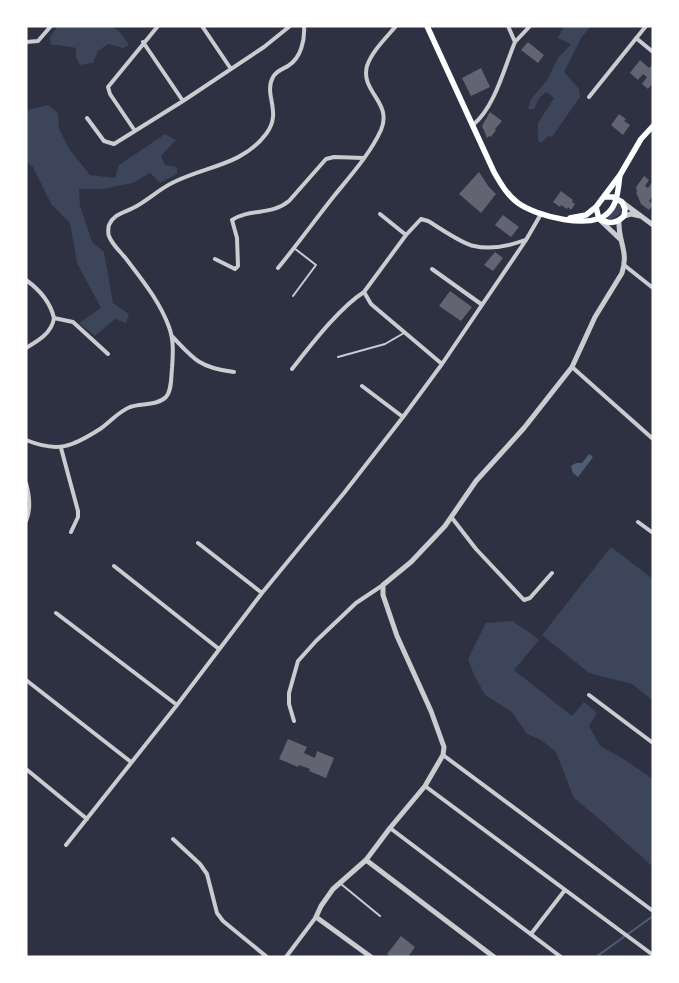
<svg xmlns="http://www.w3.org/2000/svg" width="679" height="983" font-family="Mulish,sans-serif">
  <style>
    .green { fill: #3c4559 }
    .water { fill: #4f5d75 }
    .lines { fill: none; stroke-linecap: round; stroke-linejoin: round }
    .stream { stroke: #4f5d75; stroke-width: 2 }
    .building { fill: #626471 }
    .service { stroke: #caccd0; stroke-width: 2 }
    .minor { stroke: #caccd0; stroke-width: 4 }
    .tertiary { stroke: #caccd0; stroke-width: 5 }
    .secondary { stroke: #fff; stroke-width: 5.5 }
  </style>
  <rect width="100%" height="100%" fill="#2d3142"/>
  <path class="green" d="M58,26H111L120,32L129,45L123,48L108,44L98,51L93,63L80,65L76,57V48C67,47 59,44 51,45L50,37Z
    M564,26H591L581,38L564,72L579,89L580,97L552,137L548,136L541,143L538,141V123L554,98L546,92L539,98L534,109H528L531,99L547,80L558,58L571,44L558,38Z
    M48,105L58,113L59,129L70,150L90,175L115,178L119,165L165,134L176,140L161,156L165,165L177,167V174L160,183L150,173L133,183L102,189H79L80,206L92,242L104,252L113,303L129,314L126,323L115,319L95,336L79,323L101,308L77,263L70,223L51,204L33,167L26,161V110Z
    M617,202L620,204L622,208L619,215L612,219H606Z
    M611,547L653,579V701L632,684L589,673L542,635Z
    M513,621C521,628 530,631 539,640L514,670L572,716L584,702L597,713L589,726L600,746L622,758L653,779V867L605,824L574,798L556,752L541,740L527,734L512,712L485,695L474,675L468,659L486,623Z"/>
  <path class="water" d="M589,454L593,457L578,477L573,473L571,466L576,463H582Z"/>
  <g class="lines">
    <path class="stream" d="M596,957L653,916"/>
  </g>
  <path class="building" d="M528,42L544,55L538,63L521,50Z
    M640,60L649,68L653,64V83L648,89L642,84L647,77L643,74L638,80L630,73Z
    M481,68L490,87L471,96L462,78Z
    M490,112L502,121L495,129L496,130L491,137L489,136L487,138L482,126Z
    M619,114L626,119L624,121L630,125L623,135L611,125Z
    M479,172L489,187L496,194L481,213L459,194Z
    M644,176L649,180L645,186L648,188L653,181V195L649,201L653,205L649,210L641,204L636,192H637L636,187Z
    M561,191L573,200L572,202L575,204L571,210L568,207L567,209L561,205L560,207L553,202Z
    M503,215L519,227L511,237L495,225Z
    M495,252L503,258L493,271L484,265Z
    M450,291L472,307L461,321L439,306Z
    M288,739L307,747L304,753L315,758L317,751L334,758L326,778L309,771L310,769L299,765L298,767L279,759Z
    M401,936L415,947L408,957H391L387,954Z"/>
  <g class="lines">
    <path class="service" d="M293,296L316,265L294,248
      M338,357L385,344L404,333
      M341,884L380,916"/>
    <path class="minor" d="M202,26L231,69
      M636,38L653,52
      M26,42L38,41L51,26
      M143,42L183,101
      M515,42L530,26
      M589,97L646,26
      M87,118L104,141L114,144L183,101L264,47L290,26
      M473,125C495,107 504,68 515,42L508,26
      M135,131L110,94L108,87L158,26
      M380,214L406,235
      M215,259L235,269L238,266L237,238L232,220C250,208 271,216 289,201L326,159L334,157L364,158
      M624,265L653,288
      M278,268C297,245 315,220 334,196C351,175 370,154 381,130C393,102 360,92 367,66C372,51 386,38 396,26
      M432,269L481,304
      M26,280C40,290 50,301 54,318C52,333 38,341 26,348
      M364,292L371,304L442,364
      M54,318L73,322L108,354
      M172,336C194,360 201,368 234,372
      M572,367L653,439
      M292,369C311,345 339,308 364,292L406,235L421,219L428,221C440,228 462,244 474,246C491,250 509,246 525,240
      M362,386L403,417
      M26,440C58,453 72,447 100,429C110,422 118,412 130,407C141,403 157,406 166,397C172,390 171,377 172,368C173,355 174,340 169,327C160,302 143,281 127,260C122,253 112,245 109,236C108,234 108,228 109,225C114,214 123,213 133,208C147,201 159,189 174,182C206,166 243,165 266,134C283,112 263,95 273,77C276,71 283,69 288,66C301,58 305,40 304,26
      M61,448L78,511V517L71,532
      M26,483C29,494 31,510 26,521
      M452,518L476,549L524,600L530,598L552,573
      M638,522L653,533
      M198,543L262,593
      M114,566L219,649
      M56,613L177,705
      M26,680L131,762
      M589,695L653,743
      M294,721L289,704V693L298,661L316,641L356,603L383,585
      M443,755L653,911
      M26,769L87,819
      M425,786L653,955
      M390,828L561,957
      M173,839L200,864L207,874L217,913L223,921L267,957
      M66,845L177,705L262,593L344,493L403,417L442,364L526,240L541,214
      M531,934L565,890
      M286,957L316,917"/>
    <path class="tertiary" d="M622,202L653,225
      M624,216L631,214L640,216
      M601,221L620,239
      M366,860L494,957
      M371,957L316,917L321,906L333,889L366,860L390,828L425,786L443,755L444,747L431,711L397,636L383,595V585L411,562L445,526L476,481L524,428L572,367L595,317L622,273C629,251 618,242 619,221"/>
    <path class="secondary" d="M427,26L494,172C501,184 507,195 518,203C536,216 592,231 609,212C618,203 618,188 620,175
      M596,207L599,219C609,224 616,224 624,216L625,209L622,202L613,197H604
      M570,218L586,215L596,207L620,175L641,139L653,126"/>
  </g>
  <rect width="679" height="983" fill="none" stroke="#ffffff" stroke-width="55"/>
</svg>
